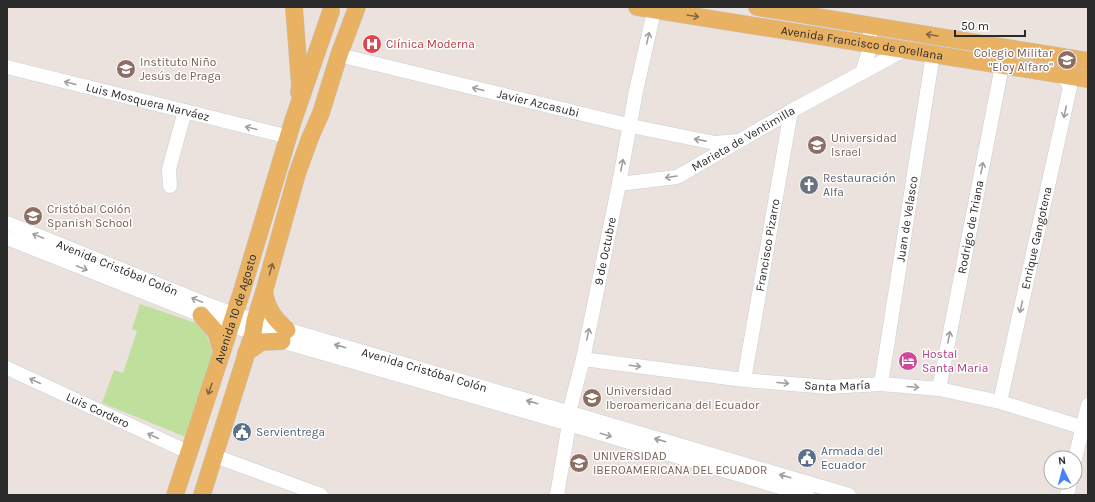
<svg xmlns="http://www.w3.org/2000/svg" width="1095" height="502" font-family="Karla,sans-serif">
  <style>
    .green { fill: #bfdf9c }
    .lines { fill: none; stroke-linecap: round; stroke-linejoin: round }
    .minor-casing { stroke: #c8ced7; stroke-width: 15 }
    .major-casing { stroke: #c3c3c3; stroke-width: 18 }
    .minor { stroke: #fff; stroke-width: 14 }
    .major { stroke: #e9b263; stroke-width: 17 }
    .oneway { stroke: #806744 }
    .oneway2 { stroke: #9f9f9f }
    .labels { text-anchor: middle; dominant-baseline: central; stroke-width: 3; stroke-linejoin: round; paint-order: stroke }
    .street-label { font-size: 12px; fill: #2a2a2a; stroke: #fff }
    .health-label { font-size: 12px; fill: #be3a42; stroke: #fff; text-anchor: start }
    .education-label { font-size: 12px; fill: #785e54; stroke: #fff; text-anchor: start }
    .worship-label { font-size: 12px; fill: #5b616d; stroke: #fff; text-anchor: start }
    .hotel-label { font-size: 12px; fill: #b23c85; stroke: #fff; text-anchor: start }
    .service-label { font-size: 12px; fill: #4e5e75; stroke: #fff; text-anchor: start }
  </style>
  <rect width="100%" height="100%" fill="#ebe2dd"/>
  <path class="green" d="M140,304L196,323L205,331L214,355L186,437L102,403L114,370L123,373L137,331L132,329Z"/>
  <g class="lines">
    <defs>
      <g id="minor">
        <path id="s1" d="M339,55L636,127L715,143L738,141"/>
        <path id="s2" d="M7,67L289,137"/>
        <path d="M862,73L868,54L871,25"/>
        <path id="s3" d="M619,184L677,177L791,111L904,50"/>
        <path d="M170,186L169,169L185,111"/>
        <path id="s4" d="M7,223L204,303L234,314L849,495"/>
        <path d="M7,238L201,315L253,333L562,422L807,495"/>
        <path id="s5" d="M583,359L744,380L828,387L881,384L939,389L1000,402L1088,429"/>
        <path id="s6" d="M7,368L188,452"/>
        <path id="s7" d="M744,380L791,111"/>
        <path id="s8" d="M881,384L933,54"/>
        <path id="s9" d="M939,389L1002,66"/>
        <path id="s10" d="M1000,402L1070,87L1063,75"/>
        <path d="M215,456L321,495"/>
        <path d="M1075,459L1088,405"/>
        <path id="s11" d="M557,495L569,424V413L583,359L619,184L636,91L655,7"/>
        <path d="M1067,495L1070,482"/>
      </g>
      <g id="major">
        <path d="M294,7L300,86L299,92"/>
        <path id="s12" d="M637,7L1088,79"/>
        <path d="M757,7L1088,61"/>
        <path d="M264,292C268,311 274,318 287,330"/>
        <path d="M201,315L216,332L222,352"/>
        <path d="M246,353L261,342L282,341"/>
        <path id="s13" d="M175,495L241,294L293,121L331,11"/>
        <path d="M202,495L253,333L255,320L264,292L297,174L310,138L321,113L339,55L357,7"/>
      </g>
    </defs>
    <use href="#minor" class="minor-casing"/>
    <use href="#major" class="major-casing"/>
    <use href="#minor" class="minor"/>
    <use href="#major" class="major"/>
  </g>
  <defs><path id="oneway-shaft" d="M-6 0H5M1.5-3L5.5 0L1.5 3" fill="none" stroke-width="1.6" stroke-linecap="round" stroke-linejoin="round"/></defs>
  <g class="oneway">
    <use href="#oneway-shaft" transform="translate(693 16) rotate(9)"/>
    <use href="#oneway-shaft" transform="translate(932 35) rotate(-171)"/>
    <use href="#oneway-shaft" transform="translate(271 269) rotate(-74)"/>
    <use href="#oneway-shaft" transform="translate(210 389) rotate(109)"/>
  </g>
  <g class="oneway2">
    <use href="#oneway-shaft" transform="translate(648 38) rotate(-77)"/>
    <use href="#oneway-shaft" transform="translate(70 83) rotate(-166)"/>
    <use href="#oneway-shaft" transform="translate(478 89) rotate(-166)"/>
    <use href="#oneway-shaft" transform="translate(1065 112) rotate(102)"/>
    <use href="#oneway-shaft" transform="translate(251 128) rotate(-166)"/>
    <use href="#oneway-shaft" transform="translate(700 140) rotate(-169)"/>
    <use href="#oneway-shaft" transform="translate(622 165) rotate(-79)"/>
    <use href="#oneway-shaft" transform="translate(982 168) rotate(-79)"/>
    <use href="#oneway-shaft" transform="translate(671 177) rotate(171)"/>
    <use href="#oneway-shaft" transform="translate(38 236) rotate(-158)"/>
    <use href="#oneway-shaft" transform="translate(82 268) rotate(22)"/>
    <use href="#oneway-shaft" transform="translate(197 300) rotate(-158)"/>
    <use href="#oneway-shaft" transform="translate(1021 307) rotate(103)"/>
    <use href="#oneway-shaft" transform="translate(588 334) rotate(-78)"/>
    <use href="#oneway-shaft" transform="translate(949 337) rotate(-79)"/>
    <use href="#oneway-shaft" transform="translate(340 346) rotate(-164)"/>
    <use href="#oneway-shaft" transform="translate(635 366) rotate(7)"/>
    <use href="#oneway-shaft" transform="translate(35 381) rotate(-155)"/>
    <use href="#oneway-shaft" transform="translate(783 383) rotate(5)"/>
    <use href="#oneway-shaft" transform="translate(913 387) rotate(5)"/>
    <use href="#oneway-shaft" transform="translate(532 402) rotate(-164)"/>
    <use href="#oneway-shaft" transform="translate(606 435) rotate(17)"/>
    <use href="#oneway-shaft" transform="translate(153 436) rotate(-155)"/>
    <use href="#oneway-shaft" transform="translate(660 440) rotate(-164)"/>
    <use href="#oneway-shaft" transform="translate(785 476) rotate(-164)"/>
  </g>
  <defs>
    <symbol id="hospital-disc" viewBox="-11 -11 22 22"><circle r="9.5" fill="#e0444e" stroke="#fff"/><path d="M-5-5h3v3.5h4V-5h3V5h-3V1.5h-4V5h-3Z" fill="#fff"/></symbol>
    <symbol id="school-disc" viewBox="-11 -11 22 22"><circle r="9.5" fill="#8d6e63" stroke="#fff"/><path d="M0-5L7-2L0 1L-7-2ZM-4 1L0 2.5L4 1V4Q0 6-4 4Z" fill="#fff"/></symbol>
    <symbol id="university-disc" viewBox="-11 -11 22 22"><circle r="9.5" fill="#8d6e63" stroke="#fff"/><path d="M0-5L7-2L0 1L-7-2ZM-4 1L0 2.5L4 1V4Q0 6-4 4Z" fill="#fff"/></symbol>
    <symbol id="church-disc" viewBox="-11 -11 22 22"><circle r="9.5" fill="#6b7280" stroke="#fff"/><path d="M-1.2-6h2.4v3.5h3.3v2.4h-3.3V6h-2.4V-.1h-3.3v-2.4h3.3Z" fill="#fff"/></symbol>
    <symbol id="hotel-disc" viewBox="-11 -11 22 22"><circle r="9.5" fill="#d1479c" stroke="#fff"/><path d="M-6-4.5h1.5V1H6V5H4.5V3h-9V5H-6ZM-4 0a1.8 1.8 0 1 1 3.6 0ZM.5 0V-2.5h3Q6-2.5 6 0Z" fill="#fff"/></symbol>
    <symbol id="civic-disc" viewBox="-11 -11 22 22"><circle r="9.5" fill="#5c6f8a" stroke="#fff"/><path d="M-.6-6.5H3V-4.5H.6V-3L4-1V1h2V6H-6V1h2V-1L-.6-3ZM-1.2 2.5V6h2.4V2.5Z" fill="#fff"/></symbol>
  </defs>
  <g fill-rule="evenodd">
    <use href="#hospital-disc" x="361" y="33" width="22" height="22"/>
    <use href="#school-disc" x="1056" y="49" width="22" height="22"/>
    <use href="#school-disc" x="115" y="58" width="22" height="22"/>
    <use href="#university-disc" x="806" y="134" width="22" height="22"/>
    <use href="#church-disc" x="798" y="174" width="22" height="22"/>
    <use href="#school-disc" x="22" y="205" width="22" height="22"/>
    <use href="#hotel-disc" x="897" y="350" width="22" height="22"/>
    <use href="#university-disc" x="581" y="387" width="22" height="22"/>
    <use href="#civic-disc" x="231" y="421" width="22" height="22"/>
    <use href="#civic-disc" x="796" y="447" width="22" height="22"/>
    <use href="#university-disc" x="568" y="452" width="22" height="22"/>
  </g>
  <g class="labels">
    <g class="street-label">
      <text stroke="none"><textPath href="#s12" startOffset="228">Avenida Francisco de Orellana</textPath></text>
      <text stroke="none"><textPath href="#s2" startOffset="145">Luis Mosquera Narváez</textPath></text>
      <text stroke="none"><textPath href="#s1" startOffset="205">Javier Azcasubi</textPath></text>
      <text stroke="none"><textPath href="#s3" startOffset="135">Marieta de Ventimilla</textPath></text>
      <text stroke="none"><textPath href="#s8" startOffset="167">Juan de Velasco</textPath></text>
      <text stroke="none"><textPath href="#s9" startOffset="165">Rodrigo de Triana</textPath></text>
      <text stroke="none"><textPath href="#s10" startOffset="168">Enrique Gangotena</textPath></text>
      <text stroke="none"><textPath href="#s7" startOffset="137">Francisco Pizarro</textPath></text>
      <text stroke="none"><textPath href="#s11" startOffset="249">9 de Octubre</textPath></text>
      <text stroke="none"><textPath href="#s4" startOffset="119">Avenida Cristóbal Colón</textPath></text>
      <text stroke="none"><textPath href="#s13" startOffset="196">Avenida 10 de Agosto</textPath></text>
      <text stroke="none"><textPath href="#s4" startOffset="443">Avenida Cristóbal Colón</textPath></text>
      <text stroke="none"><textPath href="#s5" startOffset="256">Santa María</textPath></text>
      <text stroke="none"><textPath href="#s6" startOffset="100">Luis Cordero</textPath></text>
    </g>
    <g class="health-label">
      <text x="386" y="44">Clínica Moderna</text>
    </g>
    <g class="education-label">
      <text x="1053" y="53" text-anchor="end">Colegio Militar<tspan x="1053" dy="14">"Eloy Alfaro"</tspan></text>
      <text x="140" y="62">Instituto Niño<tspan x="140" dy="14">Jesús de Praga</tspan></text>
      <text x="831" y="138">Universidad<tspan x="831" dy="14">Israel</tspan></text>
      <text x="47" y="209">Cristóbal Colón<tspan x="47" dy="14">Spanish School</tspan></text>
      <text x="606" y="391">Universidad<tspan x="606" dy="14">Iberoamericana del Ecuador</tspan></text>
      <text x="593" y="456">UNIVERSIDAD<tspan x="593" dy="14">IBEROAMERICANA DEL ECUADOR</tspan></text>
    </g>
    <g class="worship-label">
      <text x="823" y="178">Restauración<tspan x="823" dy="14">Alfa</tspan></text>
    </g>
    <g class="hotel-label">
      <text x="922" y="354">Hostal<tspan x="922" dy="14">Santa Maria</tspan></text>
    </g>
    <g class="service-label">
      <text x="256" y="432">Servientrega</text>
      <text x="821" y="451">Armada del<tspan x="821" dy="14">Ecuador</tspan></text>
    </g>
  </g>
  <rect width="1095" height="502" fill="none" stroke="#2a2a2a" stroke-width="16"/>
  <g transform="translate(1063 470) rotate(354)"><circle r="19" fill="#ffffff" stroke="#aaaaaa"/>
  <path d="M0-3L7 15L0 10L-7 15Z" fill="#4483f0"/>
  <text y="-6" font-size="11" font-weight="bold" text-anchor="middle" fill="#2a2a2a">N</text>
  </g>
  <path d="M955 30v6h70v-6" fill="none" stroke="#2a2a2a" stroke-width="2"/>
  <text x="961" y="30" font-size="12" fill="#2a2a2a" stroke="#ffffff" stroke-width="3" paint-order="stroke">50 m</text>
</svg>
